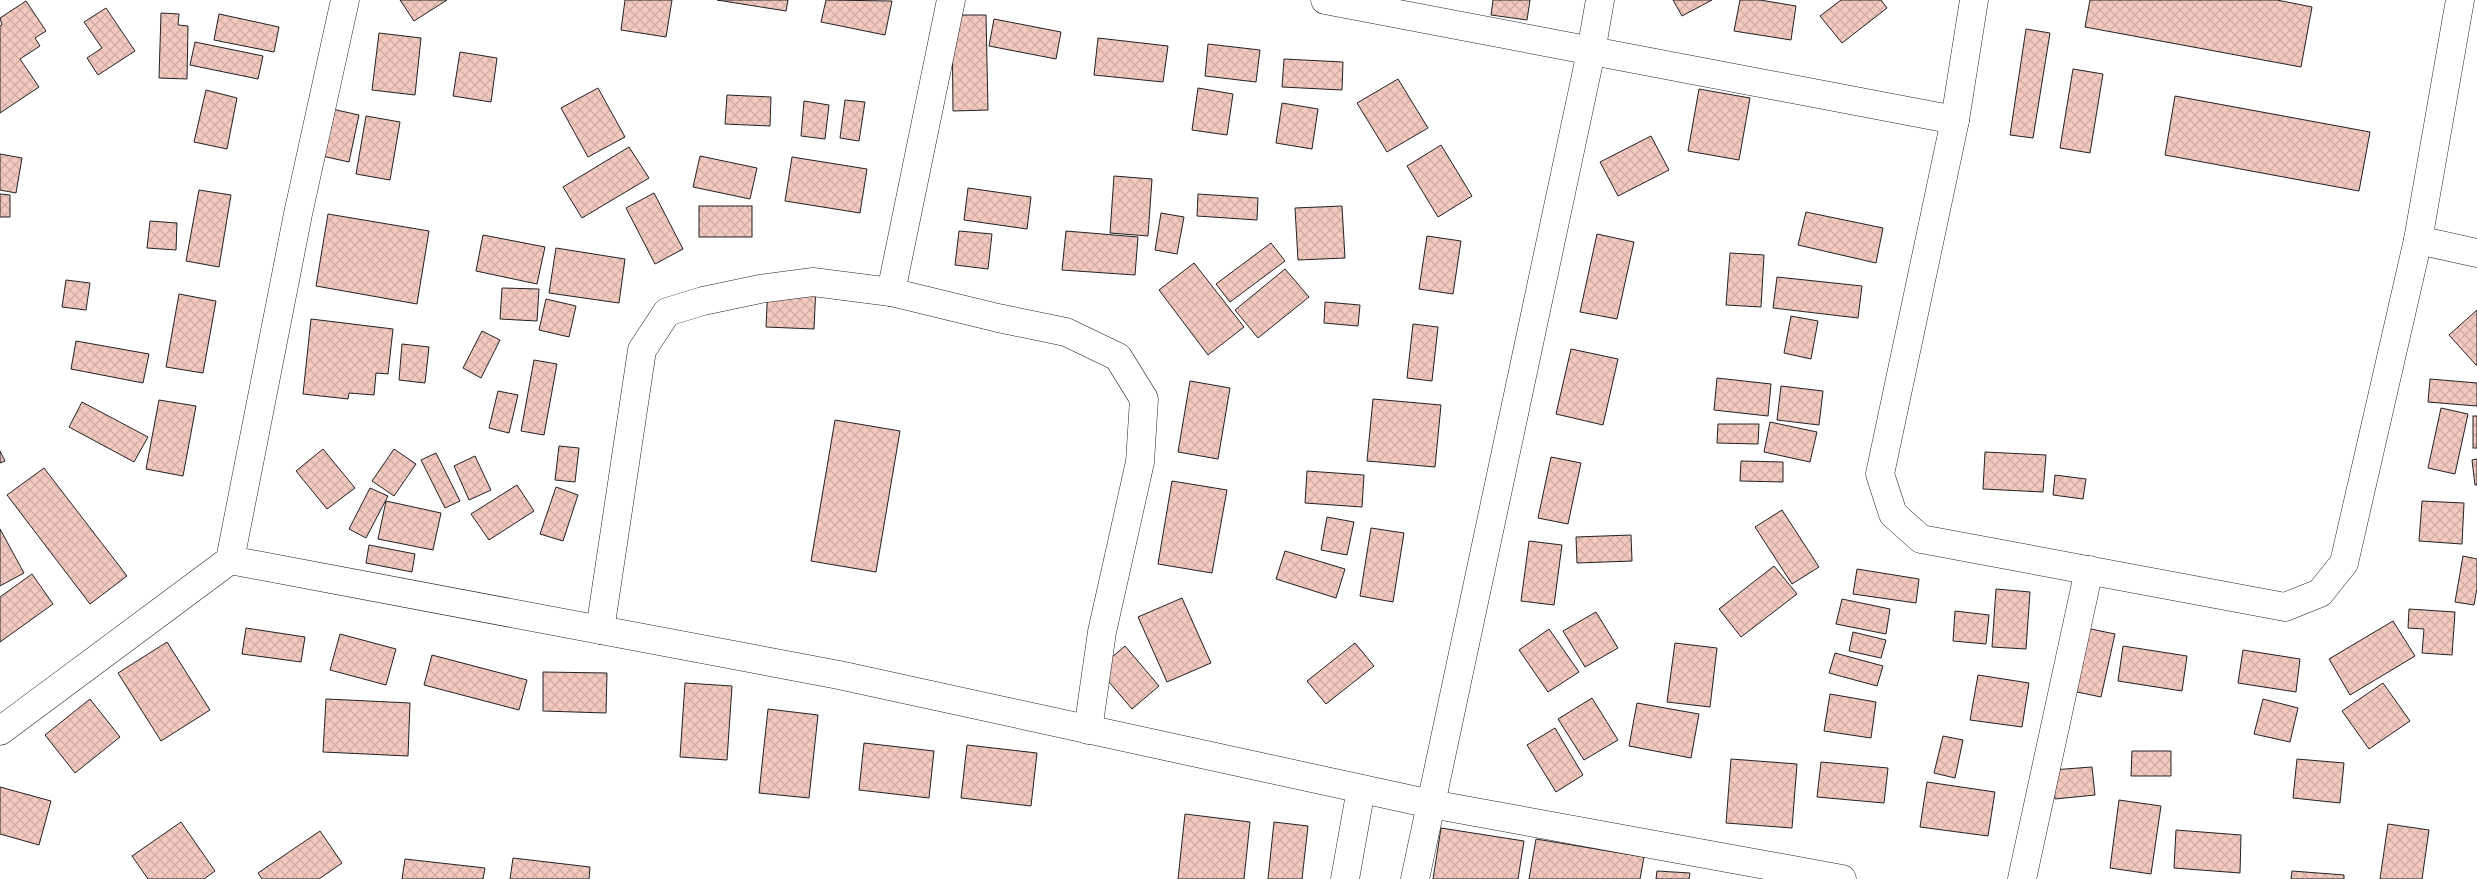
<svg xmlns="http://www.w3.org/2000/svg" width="2477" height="879" font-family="Quicksand,sans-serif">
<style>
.building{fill:url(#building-cross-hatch);stroke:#222}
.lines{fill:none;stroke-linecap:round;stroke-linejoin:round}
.street-casing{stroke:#222;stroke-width:29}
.street{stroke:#fff;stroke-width:28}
</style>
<defs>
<pattern id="building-cross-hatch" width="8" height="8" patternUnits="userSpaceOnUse" patternTransform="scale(1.25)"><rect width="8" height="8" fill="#f3c9c0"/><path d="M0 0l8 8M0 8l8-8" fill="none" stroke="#d0aca5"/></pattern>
</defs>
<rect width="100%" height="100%" fill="#fff"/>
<g class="building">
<path d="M400,0H447L414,21Z"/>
<path d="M625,0H672L666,37L621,30Z"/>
<path d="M717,0H788L786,11Z"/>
<path d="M826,0L892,1L885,35L821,22Z"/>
<path d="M1493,0H1530L1527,20L1491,15Z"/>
<path d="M1673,0H1712L1682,16Z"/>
<path d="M1740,0H1760L1796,6L1791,40L1734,31Z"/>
<path d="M1841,0H1881L1887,8L1842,43L1820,16Z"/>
<path d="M2090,0H2277L2312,7L2301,67L2085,27Z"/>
<path d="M26,1L46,31L35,38L40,46L20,59L39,87L0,113V26L2,25L0,18Z"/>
<path d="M106,8L135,51L98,75L87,58L102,48L84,22Z"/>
<path d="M161,13L179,14L178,25L188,26L187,79L159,78Z"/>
<path d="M219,14L279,27L274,52L214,40Z"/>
<path d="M952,15H986L988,110L953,111Z"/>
<path d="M994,19L1061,32L1056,59L989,46Z"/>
<path d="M2026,29L2050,33L2033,138L2010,135Z"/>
<path d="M379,33L421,38L415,95L372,90Z"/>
<path d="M1098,38L1168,46L1163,82L1094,75Z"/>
<path d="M195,42L263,56L258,79L190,65Z"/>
<path d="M1208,44L1260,50L1256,82L1205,76Z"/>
<path d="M460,52L497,58L491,102L453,96Z"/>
<path d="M1284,59L1343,62L1342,90L1282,87Z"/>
<path d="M2073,69L2103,74L2090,153L2060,148Z"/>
<path d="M1398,79L1428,128L1387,152L1357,103Z"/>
<path d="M598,88L625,137L588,157L561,108Z"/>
<path d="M1198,88L1233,94L1227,135L1192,130Z"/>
<path d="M1699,89L1750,98L1739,160L1688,151Z"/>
<path d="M206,90L237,98L227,149L194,142Z"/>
<path d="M727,95L771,97L770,126L725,124Z"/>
<path d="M2175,96L2370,132L2359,191L2165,155Z"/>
<path d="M845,100L865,102L859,141L840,138Z"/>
<path d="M804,101L829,105L825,139L801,136Z"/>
<path d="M1282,103L1318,109L1312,149L1276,143Z"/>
<path d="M332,109L359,115L349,162L322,156Z"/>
<path d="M366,116L400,122L390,180L356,174Z"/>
<path d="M1651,136L1669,170L1618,196L1600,162Z"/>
<path d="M1441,145L1472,196L1438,217L1407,166Z"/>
<path d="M629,147L649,178L582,218L563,187Z"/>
<path d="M0,154L22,158L16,193L0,190Z"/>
<path d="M700,156L757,168L750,199L693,187Z"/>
<path d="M792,157L867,169L860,213L785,201Z"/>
<path d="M1114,176L1152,179L1148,236L1110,233Z"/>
<path d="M968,188L1031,197L1027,229L964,220Z"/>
<path d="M199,190L231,195L219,267L186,261Z"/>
<path d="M654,193L683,249L655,264L626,208Z"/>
<path d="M0,194L10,195V217H0Z"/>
<path d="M1198,194L1258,198L1257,220L1197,216Z"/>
<rect x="699" y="206" width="53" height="31"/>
<path d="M1342,206L1345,258L1298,260L1295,208Z"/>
<path d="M1806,212L1883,228L1876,263L1798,245Z"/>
<path d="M1161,213L1184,217L1177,254L1155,250Z"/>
<path d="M328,214L429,231L417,304L316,286Z"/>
<path d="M150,221L177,223L176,250L147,248Z"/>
<path d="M959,231L992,234L988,269L955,265Z"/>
<path d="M1066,231L1138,237L1135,275L1062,270Z"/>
<path d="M1597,234L1634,242L1617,319L1580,312Z"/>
<path d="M483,235L545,247L537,284L476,271Z"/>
<path d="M1427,236L1461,241L1453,294L1419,289Z"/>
<path d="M1271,243L1285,261L1230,302L1216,284Z"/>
<path d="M556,248L625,259L619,303L549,293Z"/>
<path d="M1730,253L1764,255L1761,307L1726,305Z"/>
<path d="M1194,263L1244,327L1208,355L1159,290Z"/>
<path d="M1285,269L1309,297L1258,338L1235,310Z"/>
<path d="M1777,277L1862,286L1858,318L1773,308Z"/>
<path d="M66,280L90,283L86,310L62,307Z"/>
<path d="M768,283L816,285L814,329L766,327Z"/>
<path d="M502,288L539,289L537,321L500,319Z"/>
<path d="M179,294L216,301L203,373L166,367Z"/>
<path d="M546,299L576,306L569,337L539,330Z"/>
<path d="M1325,302L1360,305L1358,326L1324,323Z"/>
<path d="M2477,310V365H2476L2449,335Z"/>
<path d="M1791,316L1818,321L1811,359L1784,353Z"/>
<path d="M311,319L393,329L388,374L376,373L374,395L349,393L348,399L303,394Z"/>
<path d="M1413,324L1438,327L1432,381L1407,378Z"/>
<path d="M482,331L500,340L481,378L463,368Z"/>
<path d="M76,341L149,354L143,383L71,369Z"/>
<path d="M402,344L429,347L425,383L399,380Z"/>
<path d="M1571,349L1618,359L1603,425L1556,414Z"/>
<path d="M534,360L557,364L544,435L521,431Z"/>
<path d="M1717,378L1771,384L1768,416L1714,410Z"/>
<path d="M2430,379L2477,383V406L2428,402Z"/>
<path d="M1190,381L1230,388L1218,459L1178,452Z"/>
<path d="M1781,386L1823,391L1819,425L1777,420Z"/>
<path d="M498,391L518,395L509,433L489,428Z"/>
<path d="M1373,399L1441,405L1435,467L1367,461Z"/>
<path d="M159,400L196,406L183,476L146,469Z"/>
<path d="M82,402L148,437L134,462L69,427Z"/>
<path d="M2441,408L2468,414L2455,474L2428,468Z"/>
<rect x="2473" y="416" width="4" height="32"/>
<path d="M835,420L900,431L876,572L811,561Z"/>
<path d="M1770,422L1817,432L1810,462L1764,452Z"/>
<path d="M1718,424H1759L1758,444L1717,443Z"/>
<path d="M559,446L579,448L575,482L555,480Z"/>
<path d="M323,449L355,488L327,509L296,471Z"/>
<path d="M394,449L416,464L394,496L372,481Z"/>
<path d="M0,451L5,461L0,463Z"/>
<path d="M1985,452L2046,455L2043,492L1983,489Z"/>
<path d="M436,453L460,501L445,508L421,460Z"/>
<path d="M475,456L491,490L469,500L454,466Z"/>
<path d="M1551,457L1581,463L1568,524L1538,518Z"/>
<path d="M2477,459V485H2475L2472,460Z"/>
<path d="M1741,461L1783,462V482L1740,481Z"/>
<path d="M44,468L127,576L90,604L7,495Z"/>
<path d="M1307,471L1364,475L1362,507L1305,503Z"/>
<path d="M2055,475L2086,479L2083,499L2053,495Z"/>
<path d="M1172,481L1227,490L1212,573L1158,564Z"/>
<path d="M517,485L534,511L489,540L471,514Z"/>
<path d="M556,487L578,495L563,541L540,534Z"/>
<path d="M370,488L388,496L366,538L349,529Z"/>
<path d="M386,501L441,513L433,550L378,539Z"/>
<path d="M2422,501L2464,503L2462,544L2419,541Z"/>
<path d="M1782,510L1819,567L1792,584L1755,527Z"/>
<path d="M1327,517L1354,522L1347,555L1321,550Z"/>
<path d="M1371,528L1404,533L1393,602L1360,596Z"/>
<path d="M0,529L24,573L0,586Z"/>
<path d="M1631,535L1632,561L1577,563L1576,537Z"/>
<path d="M1529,541L1562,545L1554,605L1521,601Z"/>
<path d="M369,545L415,554L412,572L366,563Z"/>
<path d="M1285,551L1345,569L1336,598L1276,579Z"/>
<path d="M2463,556L2477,559V588L2474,605L2455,602Z"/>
<path d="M1774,566L1797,594L1741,637L1719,609Z"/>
<path d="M1857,569L1919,579L1916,603L1853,594Z"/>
<path d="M32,574L53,604L0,642V597Z"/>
<path d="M1996,589L2030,592L2026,649L1992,647Z"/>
<path d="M1182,598L1211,663L1167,682L1138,617Z"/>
<path d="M1842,599L1890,609L1886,634L1836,624Z"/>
<path d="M2409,609L2455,612L2452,655L2422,653L2424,629L2408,628Z"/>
<path d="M1955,611L1989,615L1986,644L1953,641Z"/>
<path d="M1596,612L1618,648L1585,667L1563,631Z"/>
<path d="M2393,621L2415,656L2350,695L2329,659Z"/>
<path d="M246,628L305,637L301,662L242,654Z"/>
<path d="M2086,628L2115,634L2101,697L2072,691Z"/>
<path d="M1549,629L1579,672L1548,692L1519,650Z"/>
<path d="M1853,632L1886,640L1881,658L1849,651Z"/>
<path d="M340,634L396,649L386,685L330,670Z"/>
<path d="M167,642L210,710L161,741L118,673Z"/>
<path d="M1355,643L1374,666L1326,704L1307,681Z"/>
<path d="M1675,643L1717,648L1710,707L1667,702Z"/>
<path d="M1125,646L1159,686L1132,709L1098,669Z"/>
<path d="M2123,646L2187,656L2182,691L2118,681Z"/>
<path d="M2243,650L2300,659L2296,692L2238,683Z"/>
<path d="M1835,653L1883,666L1877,686L1829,673Z"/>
<path d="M432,655L527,680L519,710L424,685Z"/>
<path d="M543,672L607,673L606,713L543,711Z"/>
<path d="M1978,675L2029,683L2022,727L1970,720Z"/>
<path d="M685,683L732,686L727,760L680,757Z"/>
<path d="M2383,683L2410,721L2369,749L2342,711Z"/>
<path d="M1830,694L1876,702L1871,738L1824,731Z"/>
<path d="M1592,698L1618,740L1584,760L1558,719Z"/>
<path d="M90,699L120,737L75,773L45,735Z"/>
<path d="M326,699L410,703L408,756L323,752Z"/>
<path d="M2263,699L2298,708L2290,742L2254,734Z"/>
<path d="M1637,703L1699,714L1691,758L1629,746Z"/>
<path d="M768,709L818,715L809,798L759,793Z"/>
<path d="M1555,728L1583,775L1556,792L1527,745Z"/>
<path d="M1943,736L1963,740L1955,778L1934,773Z"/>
<path d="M864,743L934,751L929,798L859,790Z"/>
<path d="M967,745L1037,753L1031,806L961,798Z"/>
<path d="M2132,751H2171V776H2131Z"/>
<path d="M1731,759L1797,764L1792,828L1726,823Z"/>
<path d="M2297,759L2344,763L2340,803L2293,798Z"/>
<path d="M1821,762L1888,768L1884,803L1817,797Z"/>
<path d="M2092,767L2095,795L2055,799L2052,770Z"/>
<path d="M1927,782L1995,792L1988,836L1920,827Z"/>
<path d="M0,787L51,801L39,845L0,834Z"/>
<path d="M2119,800L2161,806L2151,874L2110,868Z"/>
<path d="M1185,814L1250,822L1244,879H1178Z"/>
<path d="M181,822L215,871L204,879H148L132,856Z"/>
<path d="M1274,822L1308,826L1302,879H1268Z"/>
<path d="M2388,824L2429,830L2422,879H2380Z"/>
<path d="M1441,828L1524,841L1518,879H1433Z"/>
<path d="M2176,830L2241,835L2240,873L2174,868Z"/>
<path d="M320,831L342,863L319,879H262L258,873Z"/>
<path d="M1536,839L1644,857L1640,879H1529Z"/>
<path d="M513,858L590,867L589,879H510Z"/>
<path d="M405,859L485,868L483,879H402Z"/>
<path d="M1657,871L1690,873L1689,879H1656Z"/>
<path d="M2292,871L2344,875V879H2291Z"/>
</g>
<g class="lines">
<g class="street-casing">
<g id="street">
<path d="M1325,0L1955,120"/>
<path d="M1974,0L1955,120L1880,474L1893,514L1921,539L2285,607L2320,593L2344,563L2418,240L2460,0"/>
<path d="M2418,240L2477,253"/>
<path d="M891,292L951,0"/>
<path d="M230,560L839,675L1431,804L1842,879"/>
<path d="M600,630L642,350L667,312L703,301L760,289L813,282L891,292L998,318L1066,332L1118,357L1144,399L1140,462L1102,632L1088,730"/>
<path d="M0,731L230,560L298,214L345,0"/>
<path d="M1345,879L1361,789"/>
<path d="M1415,879L1591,52L1600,0"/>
<path d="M2022,879L2089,570"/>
</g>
</g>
<use href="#street" class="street"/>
</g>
</svg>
